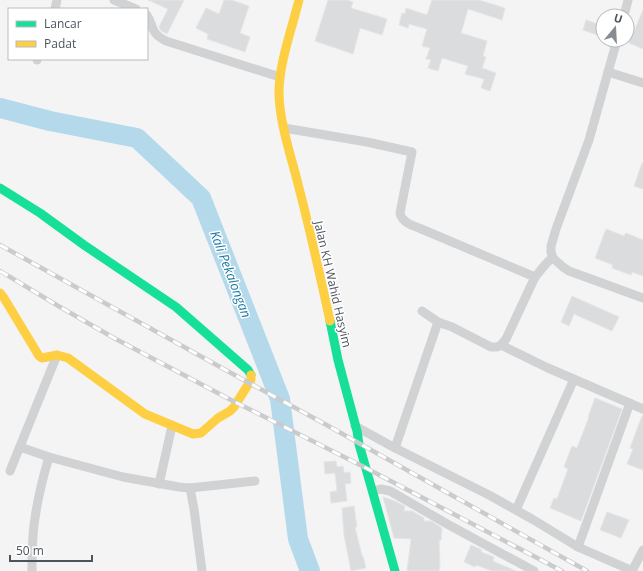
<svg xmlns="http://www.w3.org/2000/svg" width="643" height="571" font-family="'Open Sans',sans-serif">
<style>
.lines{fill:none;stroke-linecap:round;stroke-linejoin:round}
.river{stroke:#b3d9eb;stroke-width:20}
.building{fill:#dbdcdd;stroke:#e5e5e6}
.street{stroke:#d0d2d4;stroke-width:9}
.fast{stroke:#16e098;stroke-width:9}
.slow{stroke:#ffcf43;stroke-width:9}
.rail-casing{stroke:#cacbcd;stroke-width:4.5}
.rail{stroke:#fff;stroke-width:3;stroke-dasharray:9;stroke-linecap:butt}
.labels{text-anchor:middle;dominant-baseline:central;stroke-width:3;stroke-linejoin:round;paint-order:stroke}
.street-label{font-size:12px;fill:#4c545f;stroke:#fff}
.water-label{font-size:13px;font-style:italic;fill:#1878a5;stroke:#fff}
</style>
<rect width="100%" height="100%" fill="#f4f4f4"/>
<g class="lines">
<path class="river" d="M0,108L50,121L137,138L201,198L280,399L298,539L310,571"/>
</g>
<g class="building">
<path d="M148,0H184L167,34L161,31L159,27L168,9Z"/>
<path d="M224,0H231L249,6L240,33L250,37L245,52L207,39L208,34L196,28L206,8L219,14Z"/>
<path d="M328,0H347L353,2L351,8L387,19L382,35L360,28L353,54L315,41Z"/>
<path d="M432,0H479L505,8L502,20L468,9L461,33L487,41L483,56L486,57L482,68L496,73L490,91L481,88L484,79L465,74L468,66L442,58L438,71L428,68L431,60L426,59L430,48L422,46L427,29L409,24L408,28L399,25L402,13L405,14L406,8L427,15Z"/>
<path d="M643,10V49L629,43Z"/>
<path d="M586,20L603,26V37L583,30Z"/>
<path d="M642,163H643V189L634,186Z"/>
<path d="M606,229L624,236L626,233L643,240V276L632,272L631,275L612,268L613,265L595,258Z"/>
<path d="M572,296L619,317L612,331L574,314L569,326L561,322Z"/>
<path d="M595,398L622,409L581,521L550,508L554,498L557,499L568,469L564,467L572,446L577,448L589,417H588Z"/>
<path d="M642,416H643V470L627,464L633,449L630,448Z"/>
<path d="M336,461L337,467L343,466L344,473L350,472L351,483L345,484L347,501L331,503L330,492L337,491L335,473L325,474L324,462Z"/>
<path d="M383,497L395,501L405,506L404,511H412L424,518V521H431L442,528L441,540H439L440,565L439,571H407L411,539L394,538Z"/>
<path d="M354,506L357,527H355L362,556H363L366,568L351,571L344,535L342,508Z"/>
<path d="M607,512L629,520L621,538L600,530Z"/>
<path d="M471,545L482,550L481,552L494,557L493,561L516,571H492L476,565L475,567L464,562Z"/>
</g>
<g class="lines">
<g class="street">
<path d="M114,0L136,9"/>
<path d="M55,9L57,0"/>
<path d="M147,15C155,28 149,32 166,41L280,77"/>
<path d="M624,16L628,0"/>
<path d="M617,40L589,140L556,229L551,246V252L553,258L563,267L569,271L643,298"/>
<path d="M37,60V59"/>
<path d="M608,72L643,83"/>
<path d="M284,128L367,142L412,152L400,213C402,222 411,225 419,228L535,277L506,339L501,345L497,347H491L452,327L438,322L395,448"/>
<path d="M535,277C541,271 546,261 553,258"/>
<path d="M422,311L438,322"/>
<path d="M501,345L548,368L643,409"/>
<path d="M355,426L395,448L489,495L532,519L578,547L633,571"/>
<path d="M20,447L49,457L123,477L179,487L190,488L194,509L202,571"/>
<path d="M10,471L57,355"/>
<path d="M159,484L172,426"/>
<path d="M190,488L255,481"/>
<path d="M373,491L381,489L390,491L449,525L534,571"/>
<path d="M516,510L574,379"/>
<path d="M578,547L630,403"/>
<path d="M32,571C32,553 32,535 35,518C38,497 43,477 49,457"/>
<path d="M632,571L643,550"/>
</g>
<g class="fast">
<path d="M0,188L40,213L84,245L176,307L248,370L251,375"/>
<path d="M330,321L338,360L357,431L359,444L395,571"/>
</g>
<g class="slow">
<path d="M299,0C292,28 279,64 279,92C279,121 291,156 298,184C310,230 320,275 330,321"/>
<path d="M0,293L4,298L39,356L42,358L57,355L68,358L145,414L193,434L201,433L218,418L230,411L234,407L251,380V375"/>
</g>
<g class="rail-casing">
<g id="rail">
<path d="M0,245L231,373L323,423L587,571"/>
<path d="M0,271L60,307L114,338L231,400L366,468L562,571"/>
</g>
</g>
<use href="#rail" class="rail"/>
</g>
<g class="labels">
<g class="street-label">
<text transform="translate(333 284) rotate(77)">Jalan KH Wahid Hasyim</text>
</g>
<g class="water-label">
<text transform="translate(231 274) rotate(69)">Kali Pekalongan</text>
</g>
</g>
<rect x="8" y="8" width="140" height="52" fill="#ffffff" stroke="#b7bbbf"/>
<rect x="16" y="21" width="20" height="6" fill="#16e098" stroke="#b7bbbf"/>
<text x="44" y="28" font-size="12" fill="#4c545f">Lancar</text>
<rect x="16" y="41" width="20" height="6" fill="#ffcf43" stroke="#b7bbbf"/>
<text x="44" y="48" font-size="12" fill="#4c545f">Padat</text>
<g transform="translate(615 28) rotate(18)"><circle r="19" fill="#ffffff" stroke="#b7bbbf"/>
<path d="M0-3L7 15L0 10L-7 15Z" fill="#878c93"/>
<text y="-6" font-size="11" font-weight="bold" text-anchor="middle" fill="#4c545f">U</text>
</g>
<path d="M10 555v6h82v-6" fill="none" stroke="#4c545f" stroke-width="2"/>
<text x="16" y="555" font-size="12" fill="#4c545f" stroke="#ffffff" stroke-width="3" paint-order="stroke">50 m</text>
</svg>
